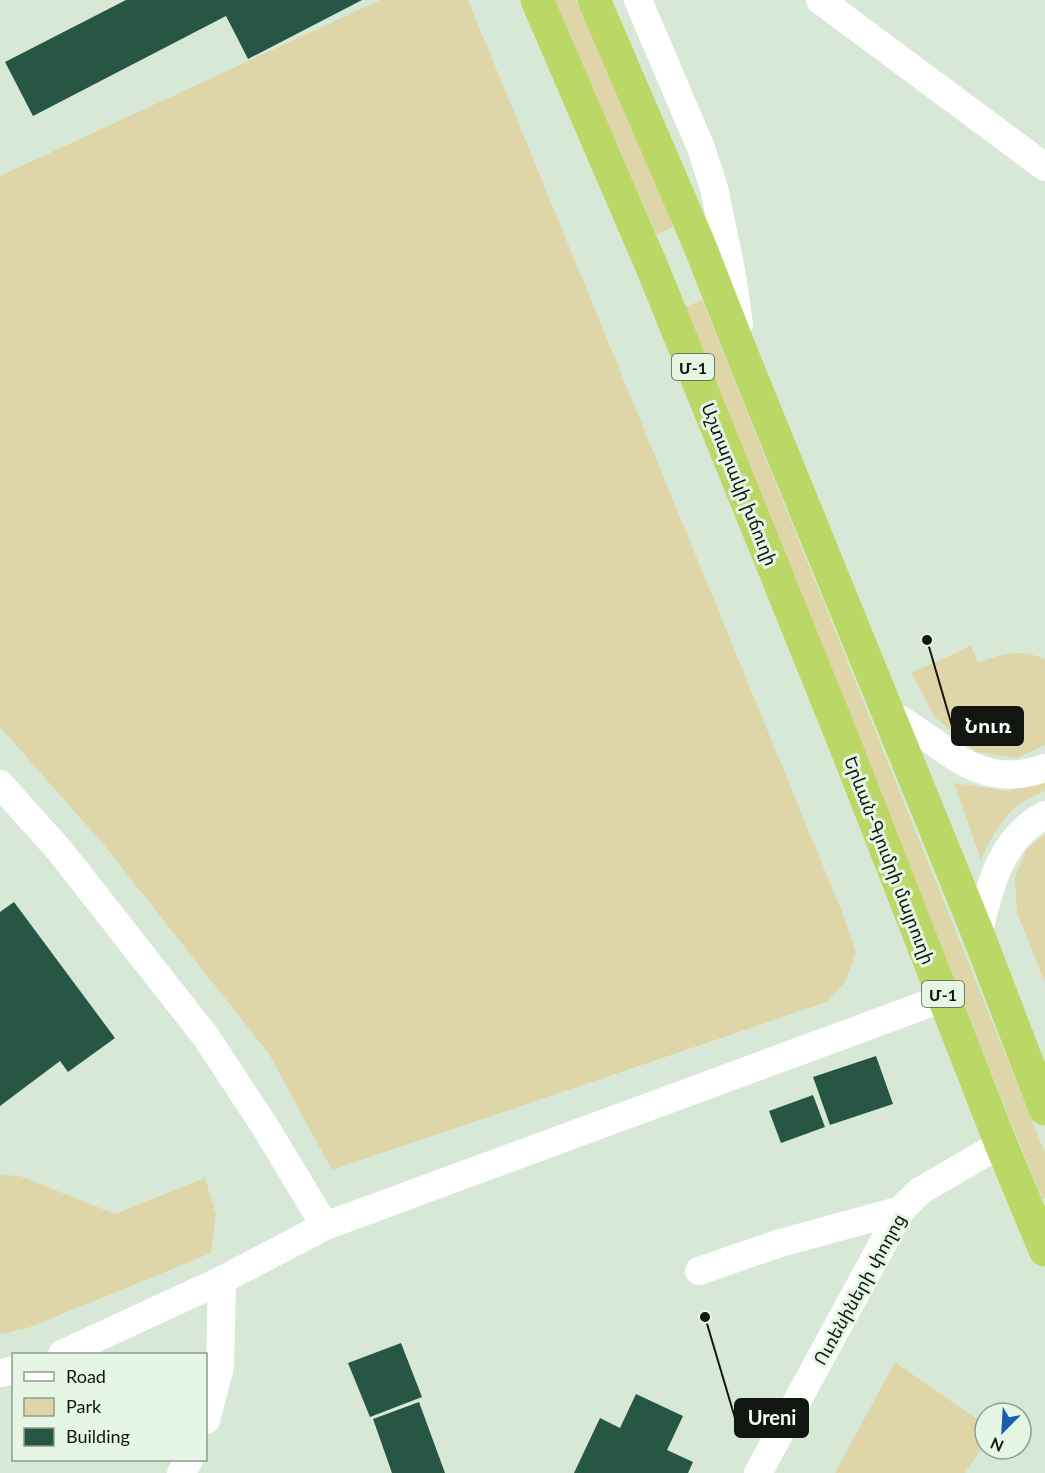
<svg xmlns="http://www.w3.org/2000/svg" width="1045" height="1473" font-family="Lato,'Noto Sans Armenian',sans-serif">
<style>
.green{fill:#ded6a9}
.building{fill:#285644}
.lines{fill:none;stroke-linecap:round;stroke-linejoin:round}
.minor{stroke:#fff;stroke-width:28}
.highway{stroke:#bbd766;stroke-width:33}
.labels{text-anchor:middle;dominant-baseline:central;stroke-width:6;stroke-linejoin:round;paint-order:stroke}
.shield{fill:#e5f6e4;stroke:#515950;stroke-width:1.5}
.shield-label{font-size:16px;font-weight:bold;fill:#111610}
.street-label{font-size:18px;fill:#111610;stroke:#e5f6e4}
.leader{fill:none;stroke:#111610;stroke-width:2}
.callout-dot{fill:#111610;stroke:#e5f6e4;stroke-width:2}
.callout{fill:#111610;stroke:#111610;stroke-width:2}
.callout-label{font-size:20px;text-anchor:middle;font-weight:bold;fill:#fff}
</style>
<rect width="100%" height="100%" fill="#d8e8d7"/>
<g class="green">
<path d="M380,0H468L844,917L856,953L845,982L827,1002L332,1170L269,1054L104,845L0,727V176Z"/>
<path d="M554,0H576L674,226L657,235Z"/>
<path d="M702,300L1045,1153V1198L1042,1199L685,307Z"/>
<path d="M971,646L978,663C1005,653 1017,648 1045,659V745L1017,758L976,752L934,716L911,673Z"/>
<path d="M1045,779V791C1037,795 1026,799 1019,804C1002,818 990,840 981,860L954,783L1008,791Z"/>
<path d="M1045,834V982L1017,913L1015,877L1027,849Z"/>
<path d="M0,1175L20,1176L115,1214L205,1178L216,1214L211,1253L28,1328L0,1334Z"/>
<path d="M895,1362L985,1425V1444L965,1473H835Z"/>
</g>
<g class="building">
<path d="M126,0H362L248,59L226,16L33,116L5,62Z"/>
<path d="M14,902L115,1038L68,1072L60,1061L0,1106V912Z"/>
<path d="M876,1056L893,1104L830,1125L813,1077Z"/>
<path d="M813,1095L825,1127L781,1143L769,1111Z"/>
<path d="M401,1343L422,1397L370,1417L348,1363Z"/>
<path d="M636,1394L683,1416L667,1450L693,1462L688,1473H574L600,1418L620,1428Z"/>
<path d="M419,1402L445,1473H392L373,1419Z"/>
</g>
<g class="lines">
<g class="minor">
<path d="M638,0L701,148L714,188L732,275L739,324"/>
<path d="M820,0L1045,167"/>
<path d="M888,713C945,741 973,793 1045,768"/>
<path d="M0,784L60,851L206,1037L264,1125L325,1226"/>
<path d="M978,934C990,888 999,839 1045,815"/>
<path d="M699,1271L777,1244L901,1210"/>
<path d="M62,1354L222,1280"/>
<path d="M0,1373L14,1370"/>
<path d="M206,1420L220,1367L222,1280L325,1226L944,998"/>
<path d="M181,1473L189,1460"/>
<path d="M758,1473L901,1210L920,1191L1001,1144"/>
</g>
<g class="highway">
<path d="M537,0L652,267L842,737L1001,1144L1045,1250"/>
<path d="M594,0L699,244L744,359L978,934L1045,1109"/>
</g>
</g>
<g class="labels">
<g class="shield">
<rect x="672" y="354" width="42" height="26" rx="4.5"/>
<rect x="922" y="981" width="42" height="26" rx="4.5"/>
</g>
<g class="shield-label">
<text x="693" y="367">Մ-1</text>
<text x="943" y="994">Մ-1</text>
</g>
<g class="street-label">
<text transform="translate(740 484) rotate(68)">Աշտարակի խճուղի</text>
<text transform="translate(890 860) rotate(69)">Երևան-Գյումրի մայրուղի</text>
<text transform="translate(859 1289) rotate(-61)">Ուռենիների փողոց</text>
</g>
</g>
<path class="leader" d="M927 640L952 726M705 1317L735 1418"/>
<g class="callout-dot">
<circle cx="927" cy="640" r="6"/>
<circle cx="705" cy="1317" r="6"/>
</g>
<g class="callout">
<rect x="952" y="707" width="71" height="38" rx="6"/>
<rect x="735" y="1399" width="73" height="38" rx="6"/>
</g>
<g class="callout-label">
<text x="988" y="733">Նուռ</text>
<text x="772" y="1425">Ureni</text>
</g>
<rect x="12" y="1353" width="195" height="108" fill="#e5f6e4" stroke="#909c8f" stroke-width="1.5"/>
<rect x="24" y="1372" width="30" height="9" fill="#ffffff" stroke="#909c8f" stroke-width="1.5"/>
<text x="66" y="1383" font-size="18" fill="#111610">Road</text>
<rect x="24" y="1398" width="30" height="18" fill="#ded6a9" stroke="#909c8f" stroke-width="1.5"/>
<text x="66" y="1413" font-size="18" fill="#111610">Park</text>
<rect x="24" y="1428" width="30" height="18" fill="#285644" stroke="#909c8f" stroke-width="1.5"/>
<text x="66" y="1443" font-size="18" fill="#111610">Building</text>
<g transform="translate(1003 1431) rotate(204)"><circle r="28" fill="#e5f6e4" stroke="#909c8f" stroke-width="1.5"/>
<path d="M0-4.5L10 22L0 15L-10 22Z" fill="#1a5cad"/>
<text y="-9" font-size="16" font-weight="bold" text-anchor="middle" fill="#111610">N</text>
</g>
</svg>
